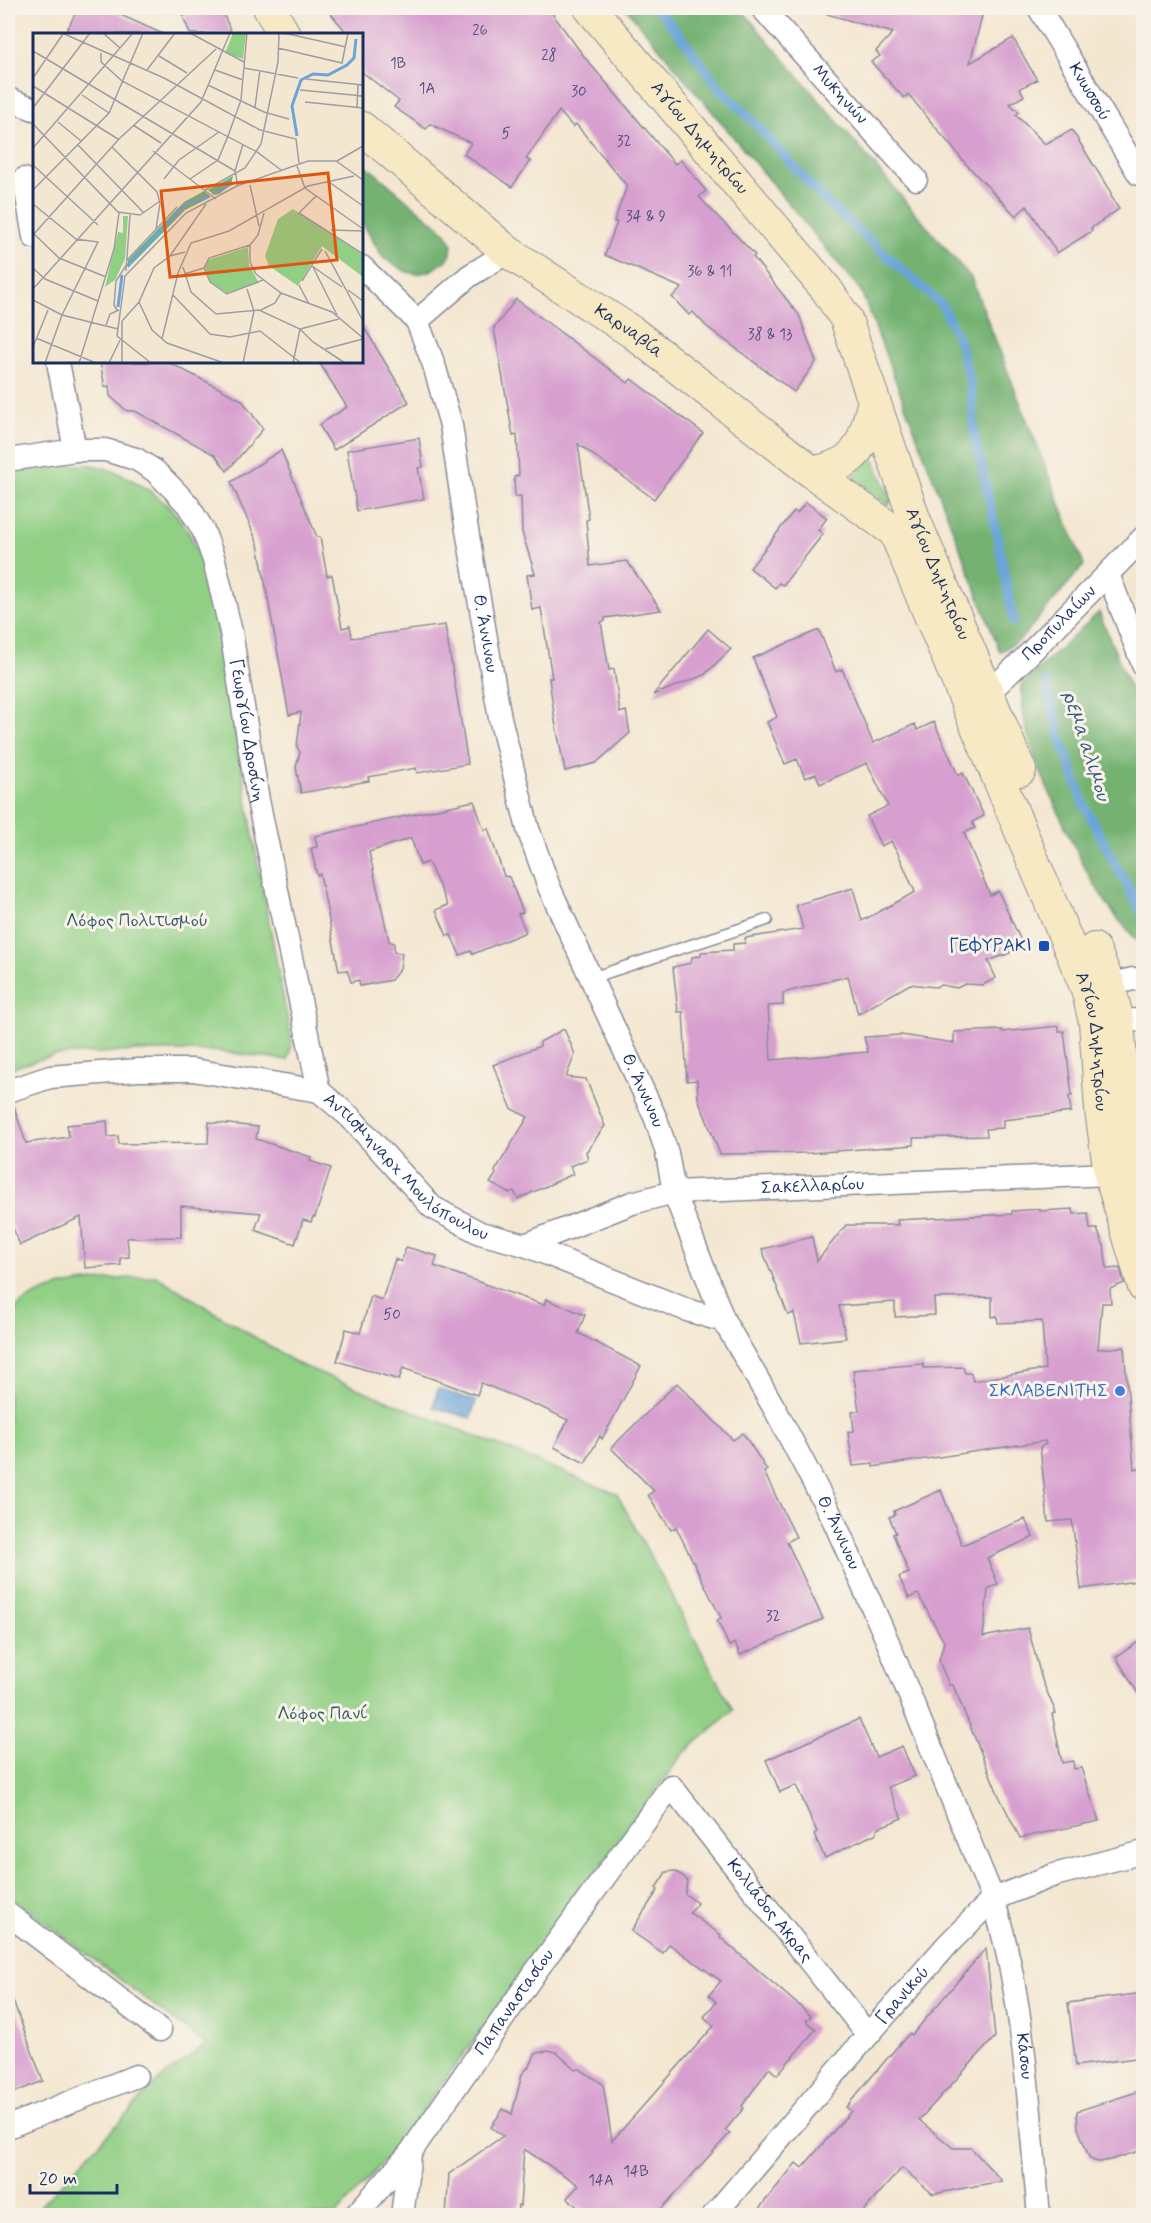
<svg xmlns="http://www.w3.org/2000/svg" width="1151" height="2223" font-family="Mynerve,sans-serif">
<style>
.green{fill:#91cf85;stroke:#567f72;stroke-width:1.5}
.forest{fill:#74b272;stroke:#487068;stroke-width:1.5}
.water{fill:#6ba4da;stroke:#436a9c;stroke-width:1.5}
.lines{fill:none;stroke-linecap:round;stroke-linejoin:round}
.stream{stroke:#6ba4da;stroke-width:9}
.building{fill:#d79fcf}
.lane-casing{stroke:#888b98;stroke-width:13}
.street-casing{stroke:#888b98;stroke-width:25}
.secondary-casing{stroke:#888b98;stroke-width:34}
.lane{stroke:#fff;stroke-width:10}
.street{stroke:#fff;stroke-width:22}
.secondary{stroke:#f7e9c3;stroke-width:32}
.transit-dot{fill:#1a4fb4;stroke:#f7f3e8;stroke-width:2}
.shop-dot{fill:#3f7fe0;stroke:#f7f3e8;stroke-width:2}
.labels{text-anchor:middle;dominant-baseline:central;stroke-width:6;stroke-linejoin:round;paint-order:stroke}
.number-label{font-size:15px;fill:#4a4b7a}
.street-label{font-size:18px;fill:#1b2f5e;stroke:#f7f3e8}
.park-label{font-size:18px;fill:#385768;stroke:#f7f3e8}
.transit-label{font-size:18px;fill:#164399;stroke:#f7f3e8;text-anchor:end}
.shop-label{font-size:18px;fill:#366cbe;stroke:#f7f3e8;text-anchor:end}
.water-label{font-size:20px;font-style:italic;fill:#335283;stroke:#f7f3e8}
.inset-river{fill:none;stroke:#6ba4da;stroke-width:3}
.inset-road{fill:none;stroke:#9d9da3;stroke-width:1.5}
.view{fill:#de5710;fill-opacity:0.15;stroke:#de5710;stroke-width:3}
.inset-edge{fill:none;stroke:#1b2f5e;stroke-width:3}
</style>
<rect width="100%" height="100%" fill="#f7f3e8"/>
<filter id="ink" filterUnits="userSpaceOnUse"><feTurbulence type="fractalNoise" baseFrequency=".0167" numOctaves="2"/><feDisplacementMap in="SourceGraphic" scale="12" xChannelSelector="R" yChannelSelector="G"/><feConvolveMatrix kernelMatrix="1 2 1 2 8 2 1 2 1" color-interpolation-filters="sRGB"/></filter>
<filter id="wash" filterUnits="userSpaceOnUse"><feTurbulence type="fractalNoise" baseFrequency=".008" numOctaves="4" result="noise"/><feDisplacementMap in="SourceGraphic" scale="24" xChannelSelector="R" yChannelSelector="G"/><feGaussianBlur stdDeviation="1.35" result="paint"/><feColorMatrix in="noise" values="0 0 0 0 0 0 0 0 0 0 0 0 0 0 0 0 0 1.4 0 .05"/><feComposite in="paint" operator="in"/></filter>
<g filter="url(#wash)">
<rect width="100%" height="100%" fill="#f4e7d1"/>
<g class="green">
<path d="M872,456L892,501L888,505L853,478Z"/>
<path d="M51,466C66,466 83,463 97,466C125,472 160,495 178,517C194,536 202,564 211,587L257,859L292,1043L288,1060L216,1051H138L55,1055L8,1069V472Z"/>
<path d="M156,1276L298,1364L617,1494L733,1710L681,1756L389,2156L336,2215H32L157,2082L206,2045L8,1894V1316C41,1277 109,1281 156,1276Z"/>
</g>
<g class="forest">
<path d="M626,8H740L971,278L1084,565L1019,641L1000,652L861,291Z"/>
<path d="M362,162L445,232L452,243L451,254L446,261L430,271L417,274L407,272L383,258L362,222Z"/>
<path d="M1099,612L1143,720V946C1103,909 1080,861 1058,811C1039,770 1020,730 1022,684Z"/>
</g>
<path class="water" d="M438,1389L476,1401L471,1418L433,1407Z"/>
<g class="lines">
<g class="stream">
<path d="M657,8L684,40L718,86L753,121L824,200L942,305L959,341L971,387L974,434L996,530L1014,622"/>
<path d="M1046,682L1060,736L1084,805L1144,917"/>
</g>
</g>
<g id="blocks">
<g class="building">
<path d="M78,8H105L163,34H65Z"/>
<path d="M208,8H221L232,34H190L183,16Z"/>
<path d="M326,8H548L586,59L675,164L681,160L706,191L699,197L755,255L753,257L799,315L816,362L794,392L706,326L693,312L689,315L672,297L682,288L605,255L617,222H614L627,186L576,124L573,127L559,111L526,159L530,161L512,187L464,154L471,143L430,124L426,129L394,107L399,101L362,72V34H348Z"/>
<path d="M828,8H984L970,63L1013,38L1037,80L1020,88L1024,96L1010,104L1019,112L1016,115L1045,144L1072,130L1111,193V196L1119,209L1091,228L1092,231L1057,253L1027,206L1016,216L966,164L908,94L904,98L871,62L880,56L876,51L893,33L827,14Z"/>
<path d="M516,299L628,383L631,379L703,433L654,499L578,444L589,519L586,520L590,566L627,561L661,610L605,618V621L601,622L609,670L614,669L620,713L626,711L630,733L596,763L565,771L555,721L549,678H552L541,608L532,610L527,575L535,574L522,532L521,496L515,497L514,477L519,475L517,435L513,436L494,328Z"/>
<path d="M362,324L409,402L334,450L319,425L347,407L319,362H362Z"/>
<path d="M100,362H168L242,400L263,429L227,471L215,455L135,411H127L110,396L109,386L105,387Z"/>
<path d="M419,438L423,467L418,468L424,499L357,511L347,450Z"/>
<path d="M281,450L317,537H320L327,576L332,575L342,628L350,626L352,638L445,625L468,764L417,773L416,768L368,777L369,781L301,793L296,767L300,752L297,747L301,712L289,715L258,544L231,482Z"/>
<path d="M806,502L827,518L818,530L823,534L783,585L779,583L775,588L750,568L794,511L797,513Z"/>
<path d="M708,629L731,649L704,675L653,695Z"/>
<path d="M819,630L836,672L842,669L873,743L915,724L917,730L934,722L958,775L963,773L984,816L972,822L975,828L964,833L990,895L998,891L1022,943L1008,948L1010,953L988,961L996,978L983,985L965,984L957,988L941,985L935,987L910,984L858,1014L848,976L783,993V1005L768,1006L771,1060L868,1052L864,1037L901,1035L954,1043V1032L1002,1030V1032L1059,1026V1031H1064L1072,1096H1069L1071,1112L1003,1120V1128L986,1129L987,1136L913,1138L914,1145L810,1153L720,1154L698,1098L697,1080L687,1081L683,1012H678L673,967L691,963L692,957L701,956V952L733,950V944L745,943V938L803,929L796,905L853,888L862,921L915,892L896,849H895L891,841L881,846L867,816L888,806L867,763L820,784L816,774L805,778L797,759L785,764L767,722L777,717L753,658Z"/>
<path d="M474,801L484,830L488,828L504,876L509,877L523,912L518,914L526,932L473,954L471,951L460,955L451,935L447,936L436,910L448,905L428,862L420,865L411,838L369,852L389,941L394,943V952L402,953L400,969L391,980L360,986L359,980L351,982L347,970L339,971L320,874L317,875L311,848L317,847L315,836Z"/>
<path d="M564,1029L575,1054L566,1077L586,1079L605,1126L586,1152L588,1159L570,1166L573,1174L518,1199L514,1191L509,1193L490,1183L496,1174L495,1171L528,1117L512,1109L493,1065L540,1046V1042Z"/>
<path d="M8,1104H13L26,1143L69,1137L67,1125L107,1121L108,1137L118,1136L119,1144L208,1143L209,1122L258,1127L256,1139L311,1157L310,1161L331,1168L315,1217H313L311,1222L303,1220L295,1244L255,1230L261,1213L181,1206V1237L127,1238L129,1257L120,1258L121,1265L85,1268L81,1217L20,1245L8,1216Z"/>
<path d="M1040,1209V1211L1073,1209L1074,1214L1088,1213L1090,1229H1097L1104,1246L1107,1269L1120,1268L1124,1283L1110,1289L1111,1303H1102L1098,1349L1124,1347L1134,1469L1141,1468L1143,1480V1580L1081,1589L1072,1520L1048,1522L1040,1447L1046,1444L1045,1441L873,1467V1464L853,1466L848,1432L854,1431L852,1412L859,1411L853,1370L923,1364L924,1368L963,1367L965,1373H971L973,1381L1045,1369L1042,1321L998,1323L997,1316L992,1317V1297L934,1298L935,1315L895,1317V1302L839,1306L846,1338L801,1343L794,1313L788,1315L762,1249L812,1237L817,1261L846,1225H898L897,1220L1012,1214V1211Z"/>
<path d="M406,1247L437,1256L434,1266L544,1305L546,1299L585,1315L578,1333L641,1366L602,1439L600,1436L585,1463L554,1447L568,1420L543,1408L481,1383L477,1395L403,1368L399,1380L337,1361L346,1329L360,1333L371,1296L382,1300L395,1259L401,1262Z"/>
<path d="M677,1383L733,1440L743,1433L767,1470L764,1472L796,1537L787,1542L823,1619L740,1655L735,1643L729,1646L717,1620L721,1618L676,1527L671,1530L648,1495L654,1491L611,1448Z"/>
<path d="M941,1490L962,1545L1025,1519L1033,1537L987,1558L998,1584L988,1589L983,1637L1028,1628L1042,1680L1056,1713L1052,1714L1062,1763L1073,1761L1074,1769L1081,1768L1099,1821L1020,1838L999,1796L953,1685H949L939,1661L944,1642L918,1594L909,1598L899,1577L909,1573L893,1534L896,1533L889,1517L895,1515L894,1511Z"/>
<path d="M1143,1639V1702L1116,1657Z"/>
<path d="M859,1719L876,1757L902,1746L915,1776L888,1787L902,1818L878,1828L877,1833L825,1858L814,1834L817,1832L796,1785L780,1792L766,1760Z"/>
<path d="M674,1871L683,1876L687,1881L685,1894L697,1903L690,1913L721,1935L720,1937L811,2016L806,2021L816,2029L777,2075L769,2068L742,2106L744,2108L725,2130L730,2133L655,2216H588L567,2198L579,2185L524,2149L520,2206L518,2205L517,2216H446L449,2174L503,2136L491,2127L503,2109L512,2114L522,2074L531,2064L535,2054L548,2050L556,2052L576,2070L580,2069L603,2084L612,2141L714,2026L704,2017L716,2002L709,1995L721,1981L669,1944L663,1953L631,1931L658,1890L656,1888L666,1872Z"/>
<path d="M986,1948L995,2037L919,2120L953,2148H971L1002,2181L933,2194L902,2168L859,2216H753L796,2163L802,2168L851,2111L846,2107L897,2047L910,2033L912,2035Z"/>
<path d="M10,1993L43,2081L13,2093L8,2078V1994Z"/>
<path d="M1143,1993V2057L1076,2066L1068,2003Z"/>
<path d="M1143,2090V2150L1110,2160L1100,2162L1094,2161L1089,2157L1078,2128L1077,2111Z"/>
</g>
</g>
</g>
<g filter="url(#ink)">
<use href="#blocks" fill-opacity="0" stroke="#888b98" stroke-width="1.5"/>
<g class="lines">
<g class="lane-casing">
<path id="lane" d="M591,978L767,920"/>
</g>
<g class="street-casing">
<g id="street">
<path id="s1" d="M762,8L916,179"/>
<path id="s2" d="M1039,8L1139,174"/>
<path d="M8,99L34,109"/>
<path d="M24,179L34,237"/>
<path id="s3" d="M362,267L417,321L434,365L451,425L464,513L500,718L528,829L549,887L656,1119L667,1153L674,1192L724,1321L776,1411L834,1521L887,1640L993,1899C1025,2001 1029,2110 1039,2216"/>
<path d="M417,321L469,276L508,252"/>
<path d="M58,362L75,450"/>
<path id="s4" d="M8,460L75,450H105L136,459L155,471L173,489L188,505L203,530L214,560L231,632L258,800L319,1091"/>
<path d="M1108,574L1144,667"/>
<path id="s5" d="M976,701L988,693L1025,658L1144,537"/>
<path d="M1095,988L1133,979L1144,980"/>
<path d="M1105,1021L1144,1020"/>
<path id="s6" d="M8,1091L50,1077L138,1070H193L319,1091L350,1117L432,1207L480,1233L525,1245L687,1310L724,1321"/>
<path id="s7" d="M525,1245L632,1203L674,1192L1110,1174"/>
<path d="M8,1914L160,2030"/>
<path d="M8,2127L136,2076"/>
<path id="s8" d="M355,2216L410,2153L536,1971L671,1786L868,2035"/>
<path d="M402,2216L410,2153"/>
<path id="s9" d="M713,2216L868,2035L948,1944L993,1899L1054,1875L1144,1852"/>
</g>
</g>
<g class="secondary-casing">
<g id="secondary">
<path d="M269,8L284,34"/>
<path id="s10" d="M590,8L827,290L846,319L915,521L1020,770"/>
<path id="s11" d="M362,128L508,252L632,332L813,473L895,532L1087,989L1095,1022L1101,1111L1110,1174L1144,1287"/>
<path d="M813,473C863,461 861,446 874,401"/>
<path d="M1094,949L1109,985L1118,1021L1125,1112L1131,1168L1144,1209"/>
</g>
</g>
<use href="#lane" class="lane"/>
<use href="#street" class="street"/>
<use href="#secondary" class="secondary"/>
</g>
</g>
<rect class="transit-dot" x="1038" y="940" width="12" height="12" rx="3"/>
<circle class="shop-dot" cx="1120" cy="1391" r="6"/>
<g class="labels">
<g class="number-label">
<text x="480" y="31">26</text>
<text x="549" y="56">28</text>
<text x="398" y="64">1B</text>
<text x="427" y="89">1A</text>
<text x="579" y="92">30</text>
<text x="506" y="134">5</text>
<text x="624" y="142">32</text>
<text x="646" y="217">34 &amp; 9</text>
<text x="710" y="272">36 &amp; 11</text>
<text x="770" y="335">38 &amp; 13</text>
<text x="392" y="1315">50</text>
<text x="773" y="1617">32</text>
<text x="636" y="2172">14B</text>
<text x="601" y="2181">14A</text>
</g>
<g class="street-label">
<text stroke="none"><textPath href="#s2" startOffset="98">Κνωσσού</textPath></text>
<text stroke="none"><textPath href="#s1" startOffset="116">Μυκηνών</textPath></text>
<text stroke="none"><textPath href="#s10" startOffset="170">Αγίου Δημητρίου</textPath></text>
<text stroke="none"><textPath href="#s11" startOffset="336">Καρναβία</textPath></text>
<text stroke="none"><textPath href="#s10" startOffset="674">Αγίου Δημητρίου</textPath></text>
<text stroke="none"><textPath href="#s5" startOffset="114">Προπυλαίων</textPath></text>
<text stroke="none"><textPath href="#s3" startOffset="398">Θ. Άννινου</textPath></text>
<text stroke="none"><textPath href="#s4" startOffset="435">Γεωργίου Δροσίνη</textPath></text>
<text stroke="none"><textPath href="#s11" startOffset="1218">Αγίου Δημητρίου</textPath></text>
<text stroke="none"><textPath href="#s3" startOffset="884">Θ. Άννινου</textPath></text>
<text stroke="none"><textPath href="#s6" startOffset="432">Αντισμηναρχ Μουλόπουλου</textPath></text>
<text stroke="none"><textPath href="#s7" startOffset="297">Σακελλαρίου</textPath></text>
<text stroke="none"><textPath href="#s3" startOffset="1370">Θ. Άννινου</textPath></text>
<text stroke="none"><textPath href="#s8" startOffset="693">Κολιάδος Ακρας</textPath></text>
<text stroke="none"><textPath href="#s9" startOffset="291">Γρανικού</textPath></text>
<text stroke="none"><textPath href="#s8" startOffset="267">Παπαναστασίου</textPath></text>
<text stroke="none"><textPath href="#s3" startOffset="1928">Κάσου</textPath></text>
</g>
<g class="park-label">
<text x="137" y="921">Λόφος Πολιτισμού</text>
<text x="322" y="1714">Λόφος Πανί</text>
</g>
<g class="transit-label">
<text x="1032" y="946">ΓΕΦΥΡΑΚΙ</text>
</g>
<g class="shop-label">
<text x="1108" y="1391">ΣΚΛΑΒΕΝΙΤΗΣ</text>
</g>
<g class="water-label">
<text transform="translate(1086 746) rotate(72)">ρεμα αλιμου</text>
</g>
</g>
<g transform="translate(33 33)">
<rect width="330" height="330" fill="#f4e7d1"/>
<path d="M200,0H213L210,26L192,20ZM260,176L330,222V244L289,213L265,253L236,233L232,223L245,186ZM90,183H95L92,226L82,247L72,254L85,199L90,200ZM215,214L216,232L226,250L194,260L177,249L172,234L175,227Z" fill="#91cf85"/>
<path d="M200,143L198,152L186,161L181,162L175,157ZM171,158L178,164L152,177L95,235V227L151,169Z" fill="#74b272"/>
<path class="inset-river" d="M264,103L259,73L268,47L280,41L295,42L314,32L321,25L323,6M180,160L198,151M94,233L153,171L176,163M85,274L89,242"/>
<path class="inset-road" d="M29,0L131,45L227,97L263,106L266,130M70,0L87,15M157,0L211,29M251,0L313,14M245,15L309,30L315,0M0,18L202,138M68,20V29L89,48L224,119L248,137M126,23L154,40M211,35L265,45M114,37L142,0M182,37L210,47M0,45L30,1M273,46L330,52M175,52L231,79L256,86M0,53L85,106M267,57L330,63M49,62L76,80M272,69L330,75M222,74L227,37M324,74L325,52M0,75L57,0M25,89L48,108M0,91L85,179L107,182L127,168M100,92L128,110M45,112L111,180M79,114L124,159L127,170L123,196M0,115L100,0M120,118L183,166M304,128L330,113V66M0,132L65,192M264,133L272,155L330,196M131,146L146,127L186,99M157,146L185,127L195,103L208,67L214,0M296,149L330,173M217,152L226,193M205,153L202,138L210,111M0,157L76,80L110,0M172,157L212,135L228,111L245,29L246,0M283,163L266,180L330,221M0,171L43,206L65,209L29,282L12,330M231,180L225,202L217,212V229L223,241L248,260L299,279L330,305M298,197L330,198M1,201L26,225L73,244M0,202L86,106L183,16M292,218L330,288M137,223L173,171M94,227L144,174M279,233L309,254M150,234L158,259L183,281L226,277L267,296L280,309L312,330M280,234L304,282M0,235L12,246L65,268M171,235L177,249L194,261L230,247M171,235L176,225L217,212M93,238L97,182M151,241L171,235M269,248L289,216M266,252L276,271M0,256L168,69L197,0M315,257L330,268M140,262L177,301L197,304L227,298L268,330M0,267L29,282L85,296M106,269L119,297L134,310L191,330M84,277L81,272L83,248L94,231M228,277L242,270L248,260M73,292L77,281L86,277M267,296L306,286M3,305L63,330M129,306L145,240L158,210L196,198L275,153L321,143M0,314L15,277M292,316L330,306M46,330L81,216L86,180M76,330L87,307M89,330V288L106,269L121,235L137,223L152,219M118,330L84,303L92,243L153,180L204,153L275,128H303L330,147M210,330L221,278L214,256M260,330L267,296"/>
<path class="view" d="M295,140L304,227L137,244L128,158Z"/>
<rect width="330" height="330" class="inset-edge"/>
</g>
<rect width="1151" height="2223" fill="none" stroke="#f7f3e8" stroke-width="30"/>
<path d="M30 2184v9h87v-9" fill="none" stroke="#1b2f5e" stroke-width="3"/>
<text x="39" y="2184" font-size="18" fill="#1b2f5e" stroke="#f7f3e8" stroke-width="4.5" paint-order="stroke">20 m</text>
</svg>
